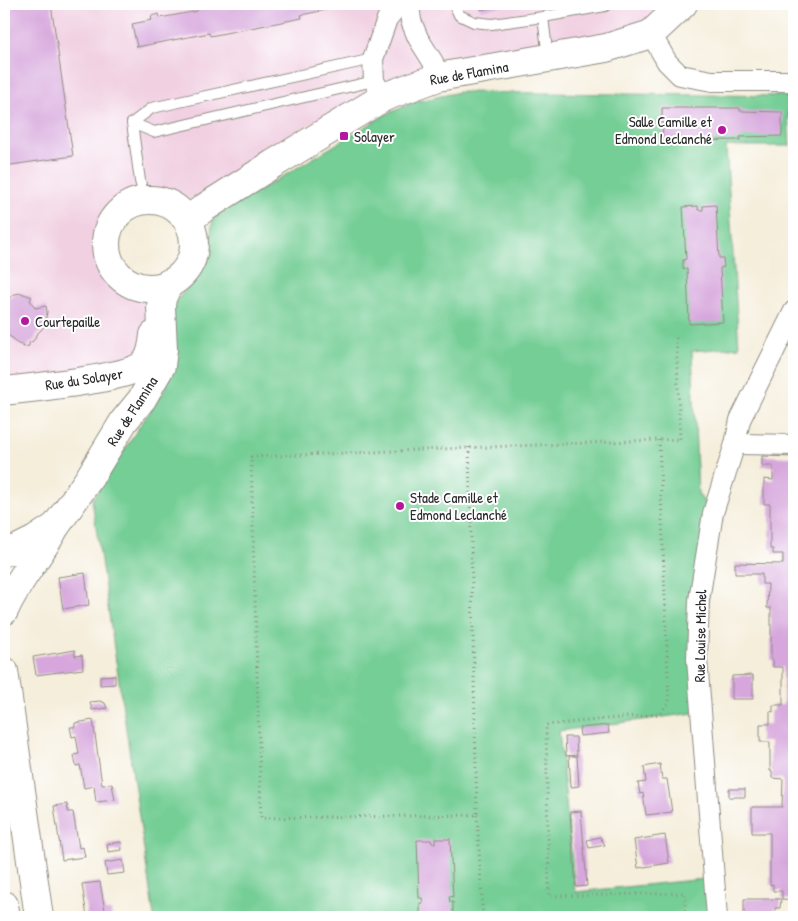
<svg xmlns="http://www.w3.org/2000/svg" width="798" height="921" font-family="'Patrick Hand',sans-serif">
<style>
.built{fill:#f1d0e2}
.green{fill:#75ce95;stroke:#507c60}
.building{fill:#d6a6dc}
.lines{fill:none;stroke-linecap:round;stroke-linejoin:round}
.lane-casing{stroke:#908c83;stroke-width:12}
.street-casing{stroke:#908c83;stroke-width:22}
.secondary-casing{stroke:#908c83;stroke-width:30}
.primary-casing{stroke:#908c83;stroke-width:30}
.path{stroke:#908c83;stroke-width:3;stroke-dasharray:1 4;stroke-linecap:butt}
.lane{stroke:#fff;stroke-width:10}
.street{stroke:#fff;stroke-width:20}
.secondary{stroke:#fff;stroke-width:28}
.primary{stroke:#fff;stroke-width:28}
.poi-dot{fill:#b5179e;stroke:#fff;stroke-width:2}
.labels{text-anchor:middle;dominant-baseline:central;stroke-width:4;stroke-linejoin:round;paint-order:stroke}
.street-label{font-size:15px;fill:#2b2b2b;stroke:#fff}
.poi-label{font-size:15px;fill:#2b2b2b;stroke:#fff;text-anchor:start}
</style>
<rect width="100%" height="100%" fill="#fff"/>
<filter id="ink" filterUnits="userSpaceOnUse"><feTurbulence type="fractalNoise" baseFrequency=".02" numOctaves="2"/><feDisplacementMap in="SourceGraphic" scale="10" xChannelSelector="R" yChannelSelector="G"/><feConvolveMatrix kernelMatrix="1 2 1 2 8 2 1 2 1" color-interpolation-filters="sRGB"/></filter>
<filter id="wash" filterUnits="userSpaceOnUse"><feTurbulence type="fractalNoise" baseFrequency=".0096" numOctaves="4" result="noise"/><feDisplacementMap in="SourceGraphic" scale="20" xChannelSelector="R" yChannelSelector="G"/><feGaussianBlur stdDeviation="1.12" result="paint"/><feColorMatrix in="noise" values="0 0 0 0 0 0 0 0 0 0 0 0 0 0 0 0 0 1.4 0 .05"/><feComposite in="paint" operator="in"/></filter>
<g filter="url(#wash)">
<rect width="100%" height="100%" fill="#f5eedb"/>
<path class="built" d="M4,4H683L651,34L408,74L269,145L234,176L202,197L187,199L165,192L151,190L127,196L111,208L99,227L98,247L106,271L121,287L143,298L149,313V339L136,361L4,384Z"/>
<path class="green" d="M459,92L787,96L790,146H726L739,347L692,351L698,494L713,513L701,712L559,731L575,892L714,878L717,917H154L92,500L139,427L162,394L171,374L174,304C185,287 203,277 209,256C214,243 208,231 214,218L383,116L414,102Z"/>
<g id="blocks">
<g class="building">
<path d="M4,4H51L73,156L4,166Z"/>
<path d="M221,4H345V6L301,15L302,18L210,36L209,33L137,47L132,24L152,20L151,16L159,14L160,18L197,11L196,7Z"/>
<path d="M479,4H506V5L481,10Z"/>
<path d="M662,108H740V111L782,112V136L740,137V140L662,141L663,122L660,123V117H662Z"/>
<path d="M716,205L719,258H723L724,267L720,268L723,322L689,324L687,269H683V260L686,259L683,207L698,206V210H703V206Z"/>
<path d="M21,293L32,297L30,300L35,308L46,306L47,312L46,318L43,328L35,336L36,337L33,341L29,343V346L23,347V345L18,344L14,341V339L4,333V316L6,315L8,303L6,300L15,294Z"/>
<path d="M762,456L794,457V900L782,899V891H773V884L770,885V833H752V807H782L783,779L772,778V771H770V742H760V724H770V711L773,712V705H783V667H773V660H771V608H767L768,584H762V574H735V563L783,564V554H773V549H770V504H764V479L773,480V466H762Z"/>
<path d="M85,573L89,605L63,609L58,577Z"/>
<path d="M75,650V656L82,655L83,669L36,675L33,657Z"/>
<path d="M115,675V684L100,685V676Z"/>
<path d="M753,675V699H732V676Z"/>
<path d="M100,701L105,703L107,708L92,710L90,702Z"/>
<path d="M93,720L102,785L112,784L115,800L96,802L94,786L84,788L80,765L76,766L74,755L79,754L76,736L72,737L70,727H75V723Z"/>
<path d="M608,725L609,733L580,736L579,728Z"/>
<path d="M565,737H576L577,755L566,756Z"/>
<path d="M569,756H577L579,786L571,787Z"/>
<path d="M660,764L662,779H667L672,812L646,815L643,793L640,794L638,783L646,782L644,767Z"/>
<rect x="729" y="789" width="16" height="8"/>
<path d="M67,804L68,812H73L79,848L83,847L85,857L62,860L54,806Z"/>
<path d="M581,811L587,886L576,887L570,812Z"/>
<path d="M665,835L669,863L638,868L634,840Z"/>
<path d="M600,837L605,845L589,848L587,840Z"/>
<path d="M435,839H450L453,897L449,896L450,902H453V917H420V903H423L422,898H419L417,840H431L432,843H435Z"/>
<path d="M121,842L122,850L108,852L107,844Z"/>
<path d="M123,860L125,873L107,875L105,863Z"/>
<path d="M100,882L105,911H111L112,917H87L82,884Z"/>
<path d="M744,899H781L780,908H775V917H748V915H744Z"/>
</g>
</g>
</g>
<g filter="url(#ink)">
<use href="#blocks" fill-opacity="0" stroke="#908c83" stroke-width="1"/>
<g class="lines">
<g class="lane-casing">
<g id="lane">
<path d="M454,4L459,15L474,22L492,24L543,17L605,6L607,4"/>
<path d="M543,17L548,58"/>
<path d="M373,59L152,108L132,123L154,132L374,81"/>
<path d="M132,123L140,181L145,199"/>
</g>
</g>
<g class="street-casing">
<g id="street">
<path d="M409,4L411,21L418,38L433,62L438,77"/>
<path d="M651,34L667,62L680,75L712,81H794"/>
<path d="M384,97L374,81L373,59L387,19L399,4"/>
<path d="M735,444L794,445"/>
<path d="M717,917L697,659L699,600L713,513L735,444L740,420L794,311"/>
</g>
</g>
<g class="secondary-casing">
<g id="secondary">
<circle cx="150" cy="244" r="44"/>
<path d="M188,220L204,208L273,164L384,97L438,77L606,48L651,34L683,4"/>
<path d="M4,391C29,388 128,379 144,364C151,358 153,344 154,335"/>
<path d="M4,552L17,549L35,540L56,526L88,480L124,421L142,399L161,366L163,349L161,306L162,298L169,283"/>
<path d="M4,611C16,582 38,558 53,531"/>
</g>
</g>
<g class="primary-casing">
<g id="primary">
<path d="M4,671L39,917"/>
<path d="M4,905L6,917"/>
</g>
</g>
<g class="path">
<path d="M61,4H65"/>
<path d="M659,440L669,703L659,714L546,725L549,896L685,893V917"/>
<path d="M469,447L477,815L261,818L251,457L680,439L676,334"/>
<path d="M477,815L483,917"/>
</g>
<use href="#lane" class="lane"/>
<use href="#street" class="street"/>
<use href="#secondary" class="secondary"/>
<use href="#primary" class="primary"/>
</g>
</g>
<g class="poi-dot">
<circle cx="722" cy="130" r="5"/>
<rect x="339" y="131" width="10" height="10" rx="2.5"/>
<circle cx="25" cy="321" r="5"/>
<circle cx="400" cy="506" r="5"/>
</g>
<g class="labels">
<g class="street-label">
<text transform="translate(469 73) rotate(-10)">Rue de Flamina</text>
<text transform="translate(84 379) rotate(-9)">Rue du Solayer</text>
<text transform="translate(132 411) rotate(-57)">Rue de Flamina</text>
<text transform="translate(700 636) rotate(-89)">Rue Louise Michel</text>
</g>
<g class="poi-label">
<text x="712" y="121" text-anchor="end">Salle Camille et<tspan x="712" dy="17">Edmond Leclanché</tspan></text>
<text x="354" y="136">Solayer</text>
<text x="35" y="321">Courtepaille</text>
<text x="410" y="497">Stade Camille et<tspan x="410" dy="17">Edmond Leclanché</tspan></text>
</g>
</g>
<rect width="798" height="921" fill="none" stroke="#fff" stroke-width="20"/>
</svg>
